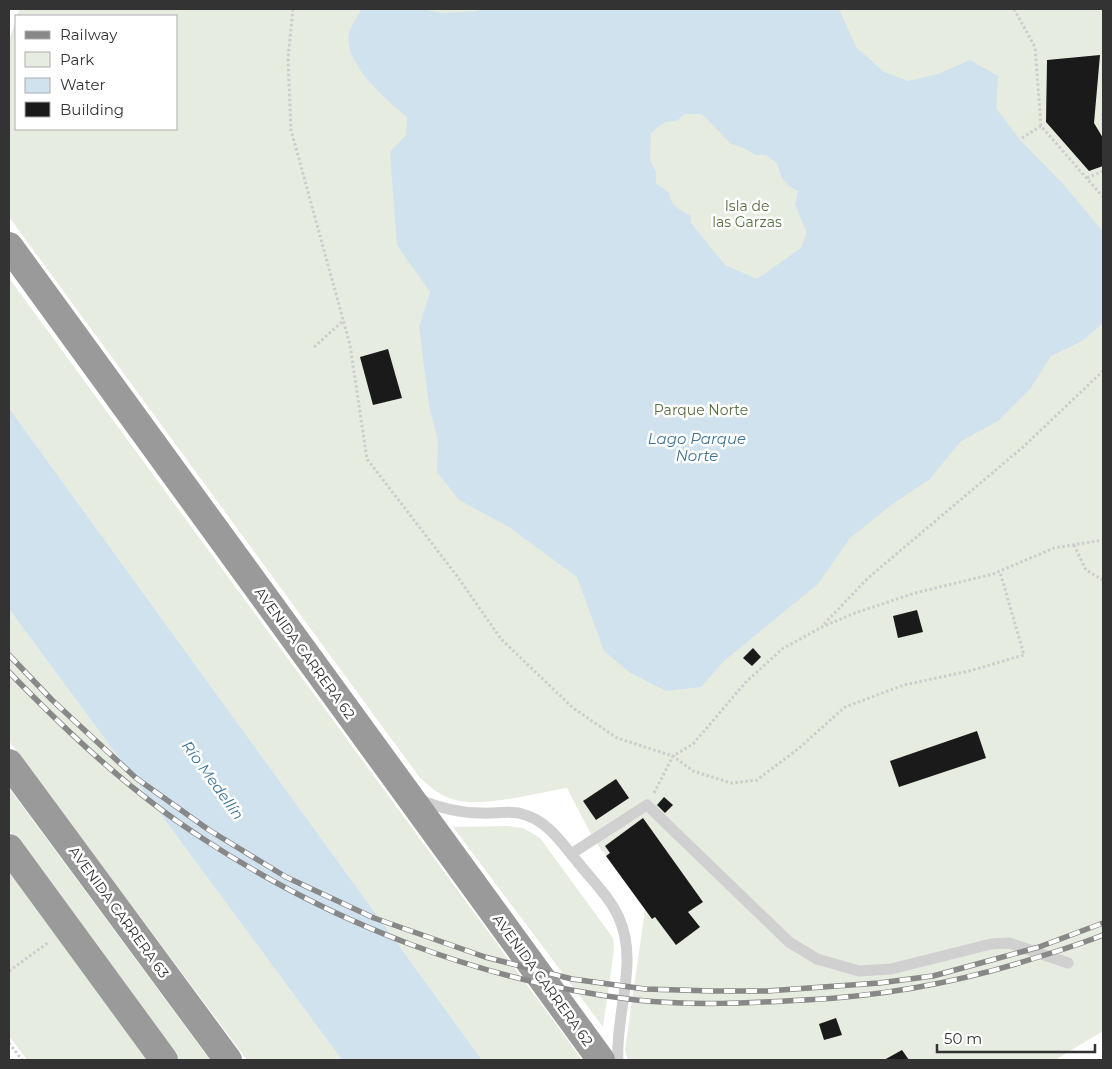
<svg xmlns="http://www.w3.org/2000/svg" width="1112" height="1069" font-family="Montserrat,sans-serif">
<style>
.green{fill:#e6ecdf}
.water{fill:#cfe2ee;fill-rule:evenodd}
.building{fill:#1a1a1a}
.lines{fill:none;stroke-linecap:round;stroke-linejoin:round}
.path{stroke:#cdcdcd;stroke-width:3;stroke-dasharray:2.5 2.5;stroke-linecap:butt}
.lane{stroke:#d0d0d0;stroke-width:11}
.highway{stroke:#9a9a9a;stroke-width:28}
.rail-casing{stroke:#888;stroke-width:5.5}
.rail{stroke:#fff;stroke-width:4;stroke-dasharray:11;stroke-linecap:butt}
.labels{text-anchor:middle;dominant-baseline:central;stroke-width:5;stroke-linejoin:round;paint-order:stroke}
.park-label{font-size:14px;fill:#56703f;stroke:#fff}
.street-label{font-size:14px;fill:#333;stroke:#fff}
.water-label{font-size:15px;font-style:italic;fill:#3f7597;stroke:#fff}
</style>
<rect width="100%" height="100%" fill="#fff"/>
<g class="green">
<path d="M20,9H1103V1031L1055,1060H628L625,1050L645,910L593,838L567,788C536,793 480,809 452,799C439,795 429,786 420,778L9,217V40L16,20V129H176V16H17Z"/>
<path d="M9,278L582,1060H482L9,408Z"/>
<path d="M9,609L342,1060H247L9,741Z"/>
<path d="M9,788L210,1060H180L9,830Z"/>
<path d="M508,826L523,828L540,838L613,938L614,950L603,1027L453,827Z"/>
<path d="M9,867L152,1060H27L9,1036Z"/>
</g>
<g class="water">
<path d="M366,9H421L442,13L478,11L479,9H839L856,47L884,72L908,81L938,74L970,60L998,76L996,108L1020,140L1065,186L1103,232V323L1082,341L1051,356L1030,389L998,421L960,442L930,479L890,506L850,538L818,584L725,660L701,687L666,691L629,672L604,651L577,577L509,527L459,500L437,472L438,441L429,405L419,327L430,292L397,245L390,152L406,135L407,117C387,101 343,63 349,34C350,26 358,17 361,10ZM685,114H702L731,144L746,149L755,155H766L778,164C780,179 785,184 798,191L795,204L807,233L801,248L757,279L725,265L691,223V216C680,210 671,206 669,193L656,183V172L650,160L651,133L665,122L677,121Z"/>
<path d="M9,408L482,1060H342L9,609Z"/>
</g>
<g class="building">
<path d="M1100,55L1094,123L1103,138V166L1089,171L1046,122L1047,60Z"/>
<path d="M388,349L402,398L373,405L360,357Z"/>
<path d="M917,610L923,632L898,638L893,616Z"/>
<path d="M753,648L761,657L752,666L743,658Z"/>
<path d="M977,731L986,758L899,787L890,761Z"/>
<path d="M616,779L629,798L596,820L583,801Z"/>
<path d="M664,797L673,805L665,813L657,805Z"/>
<path d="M643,818L703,902L688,912L700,927L676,945L655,917L652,919L606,856L610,853L605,846Z"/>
<path d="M836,1018L842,1035L824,1040L819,1024Z"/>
<path d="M902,1050L909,1060H884Z"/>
</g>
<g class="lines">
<g class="path">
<path d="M293,9L288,58L291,130L350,345L367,459L457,576L501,639L573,708L617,738L673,756L693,771L731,783L757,780L798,749L845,707L904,685L969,671L1024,655L1000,572"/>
<path d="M1014,9L1035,47L1041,126L1103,197"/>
<path d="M1103,9V10"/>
<path d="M1103,113V128"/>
<path d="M1022,138L1041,126"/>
<path d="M1087,178L1103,171"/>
<path d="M314,347L344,320"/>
<path d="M1074,545L1086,570L1103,580"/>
<path d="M824,624L868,578L1023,447L1103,371"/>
<path d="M654,793L673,756L693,744L745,683L782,649L822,627L855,613L915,593L993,574L1054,548L1103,540"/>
<path d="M9,971L49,942"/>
<path d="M9,1043L22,1060"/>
</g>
<g class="lane">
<path d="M418,799C437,807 460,813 481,813C495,814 509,810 522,814C547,820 561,842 576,860C590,878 610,897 619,918C639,962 615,1014 618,1060"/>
<path d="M571,854L647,805L789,942L817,959L859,971L891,969L991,944L1009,943L1068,963"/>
</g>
<g class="highway">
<path d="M9,246L601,1060"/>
<path d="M9,763L228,1060"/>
<path d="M9,848L164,1060"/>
</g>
<g class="rail-casing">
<g id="rail">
<path d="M9,655L52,700L136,778L209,830L286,877L374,918L485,957L572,979L645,989L713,991H767L879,983L933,976L988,961L1039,947L1103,923"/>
<path d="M9,672C68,733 133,794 205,840C333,924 484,982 636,1000C692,1006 749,1003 805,1000C883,996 960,982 1035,958C1058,951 1081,944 1103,935"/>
</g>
</g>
<use href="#rail" class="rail"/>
</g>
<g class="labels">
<g class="park-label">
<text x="747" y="206">Isla de<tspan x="747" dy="16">las Garzas</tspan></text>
<text x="701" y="410">Parque Norte</text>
</g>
<g class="street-label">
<text transform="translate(305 653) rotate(54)">AVENIDA CARRERA 62</text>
<text transform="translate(119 912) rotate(54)">AVENIDA CARRERA 63</text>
<text transform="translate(543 980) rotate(54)">AVENIDA CARRERA 62</text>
</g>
<g class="water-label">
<text x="697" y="438">Lago Parque<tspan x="697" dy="17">Norte</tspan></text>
<text transform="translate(213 780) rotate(54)">Río Medellín</text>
</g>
</g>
<rect width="1112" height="1069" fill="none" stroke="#333333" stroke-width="20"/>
<rect x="15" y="15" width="162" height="115" fill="#ffffff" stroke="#adadad"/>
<rect x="25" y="31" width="25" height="8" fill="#888888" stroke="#adadad"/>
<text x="60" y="40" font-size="15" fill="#333333">Railway</text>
<rect x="25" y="52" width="25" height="15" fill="#e6ecdf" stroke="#adadad"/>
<text x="60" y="65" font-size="15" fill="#333333">Park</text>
<rect x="25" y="78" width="25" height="15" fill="#cfe2ee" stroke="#adadad"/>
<text x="60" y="90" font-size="15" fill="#333333">Water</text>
<rect x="25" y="102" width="25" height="15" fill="#1a1a1a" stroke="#adadad"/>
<text x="60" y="115" font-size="15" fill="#333333">Building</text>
<path d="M937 1044v8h158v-8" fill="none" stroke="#333333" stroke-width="2.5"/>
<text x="944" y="1044" font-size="15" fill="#333333" stroke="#ffffff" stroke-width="4" paint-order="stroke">50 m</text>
</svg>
